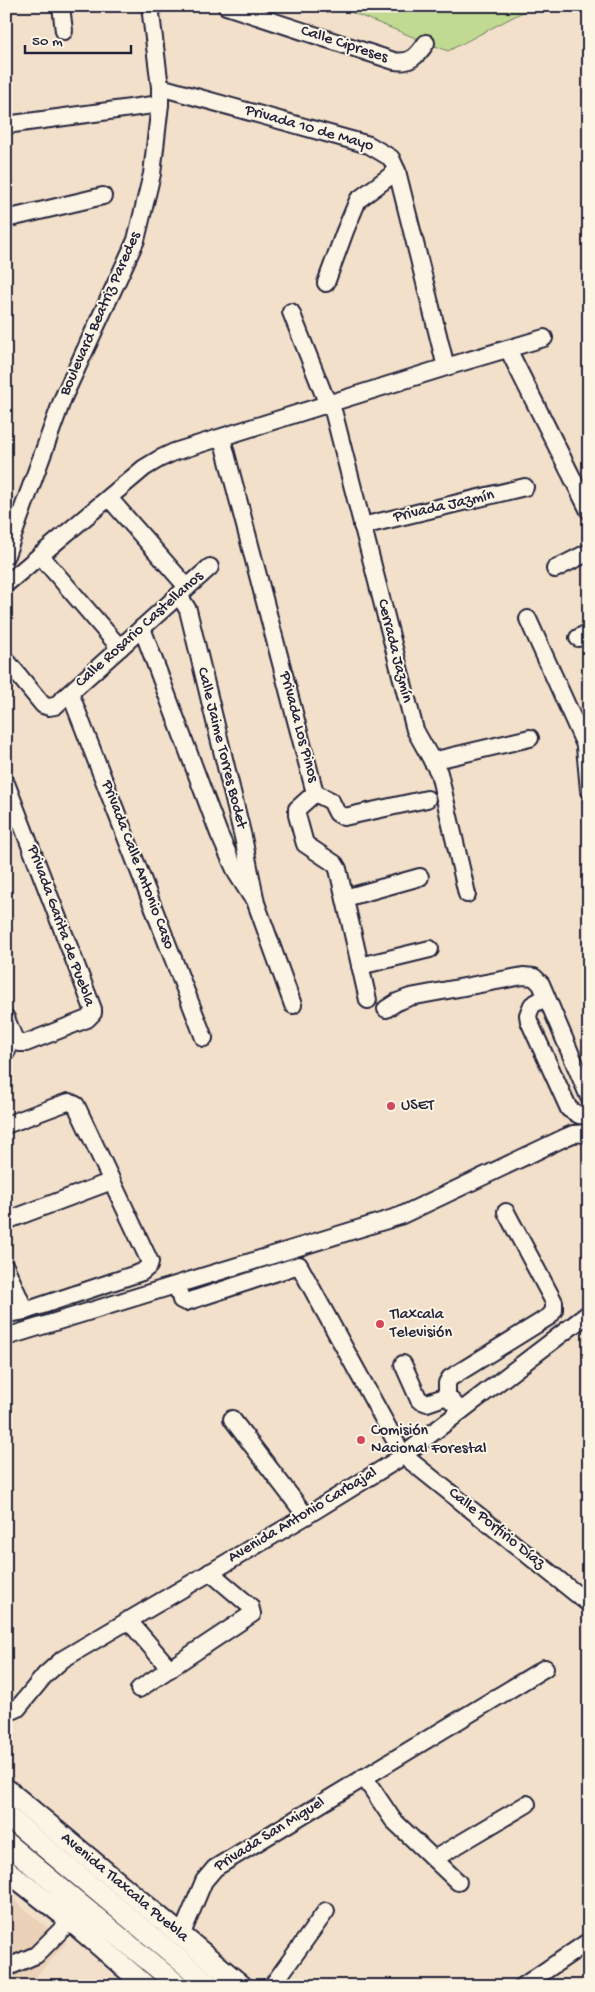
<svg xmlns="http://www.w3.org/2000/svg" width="595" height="1992" font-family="'Gochi Hand',sans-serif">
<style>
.built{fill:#ead1b7}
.green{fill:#c1da91;stroke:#727e66}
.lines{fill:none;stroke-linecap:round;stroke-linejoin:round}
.minor-casing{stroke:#22223b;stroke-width:20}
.major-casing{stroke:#22223b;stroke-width:24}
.minor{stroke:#fcf5e5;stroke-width:16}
.major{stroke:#fcf5e5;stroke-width:20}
.poi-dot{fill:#d1495b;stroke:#fcf5e5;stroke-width:2}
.labels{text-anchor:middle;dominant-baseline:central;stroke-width:4;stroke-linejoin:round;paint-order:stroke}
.street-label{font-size:16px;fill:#22223b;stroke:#fcf5e5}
.poi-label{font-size:16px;fill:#22223b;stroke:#fcf5e5;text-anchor:start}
</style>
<rect width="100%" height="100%" fill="#f2e0ca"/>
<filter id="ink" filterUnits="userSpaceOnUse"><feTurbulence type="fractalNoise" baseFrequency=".02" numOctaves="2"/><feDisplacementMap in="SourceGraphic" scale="10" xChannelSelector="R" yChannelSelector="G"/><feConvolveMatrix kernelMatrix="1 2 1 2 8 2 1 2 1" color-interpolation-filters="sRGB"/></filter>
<g filter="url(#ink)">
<path class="built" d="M6,1894L66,1943L27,1986H6Z"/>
<path class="green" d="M336,6H534L448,51Z"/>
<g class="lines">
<g class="minor-casing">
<g id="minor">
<path d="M61,6L64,31"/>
<path d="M226,6L394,61C410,64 417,56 426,43"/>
<path d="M160,87L369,145L391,158L397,171L446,367"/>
<path d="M6,125L160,104"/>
<path d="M6,219L103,196"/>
<path d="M326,283L345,231L358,200L397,171"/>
<path d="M291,312L324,395L330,404L334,414L415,730L439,773L467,894"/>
<path d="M508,349L589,511"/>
<path d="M222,438L315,793"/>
<path d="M109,498L187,587"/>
<path d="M362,526L525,487"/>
<path d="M6,555L63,398L136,240L152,174L160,104V87L150,6"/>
<path d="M40,555L120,648"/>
<path d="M555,569L589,552"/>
<path d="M6,584L144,468L159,459L174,452L446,367L544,338"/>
<path d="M179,595L188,610L243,837L256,903L293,1005"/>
<path d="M528,619L589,754"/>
<path d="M142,628L219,834L237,874L251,896"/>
<path d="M578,638L589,632"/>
<path d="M6,660L43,705L49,707L55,706L210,567"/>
<path d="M70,693L204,1038"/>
<path d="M585,747L589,790"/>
<path d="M432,761L530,738"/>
<path d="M6,783L93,1009V1013L87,1019L26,1043H19L14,1038L6,1018"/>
<path d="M315,793L297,809V815L305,844L335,864L338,869L368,1000"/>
<path d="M315,793L331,801L337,813L344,817L427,799"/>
<path d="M345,898L420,877"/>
<path d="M360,966L430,949"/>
<path d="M546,997L532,1005L528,1015L529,1021L569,1109L579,1115L589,1116"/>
<path d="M386,1009L397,1002L410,997L523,976L534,977L541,984L589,1097"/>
<path d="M6,1051H7"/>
<path d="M6,1125L65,1103L69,1102L76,1105L150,1262L149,1266L142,1272L25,1311L6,1314"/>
<path d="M6,1221L112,1181"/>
<path d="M6,1268L25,1311"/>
<path d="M177,1285L181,1300L186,1302L299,1265L403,1455L589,1604"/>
<path d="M6,1337L400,1216L566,1137L573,1134L589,1133"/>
<path d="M403,1364L419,1400L427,1403L447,1396"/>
<path d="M461,1411L447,1396V1383L450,1378L550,1316L554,1310V1302L506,1212"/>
<path d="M232,1419L306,1516"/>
<path d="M128,1620L170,1669"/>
<path d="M139,1689L252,1614L250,1606L210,1572"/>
<path d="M6,1707L14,1710L18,1708L45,1675L63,1659L306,1516L397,1460L589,1313"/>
<path d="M364,1777L393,1820L458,1882"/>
<path d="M434,1859L527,1804"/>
<path d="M181,1936L204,1881L215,1868L545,1668"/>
<path d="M6,1968L36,1955L78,1913"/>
<path d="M272,1986L326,1911"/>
<path d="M523,1986L589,1941"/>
</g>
</g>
<g class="major-casing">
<g id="major">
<path d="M6,1789L242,1986"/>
<path d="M6,1815L211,1986"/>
<path d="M6,1843L179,1986"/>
<path d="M6,1870L71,1921L146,1986"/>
</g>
</g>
<use href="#minor" class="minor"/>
<use href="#major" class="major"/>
</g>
</g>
<g class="poi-dot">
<circle cx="391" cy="1106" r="5"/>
<circle cx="380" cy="1324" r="5"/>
<circle cx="361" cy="1440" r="5"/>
</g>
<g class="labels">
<g class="street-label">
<text transform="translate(344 45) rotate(18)">Calle Cipreses</text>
<text transform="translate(309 129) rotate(16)">Privada 10 de Mayo</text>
<text transform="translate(101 314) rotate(-66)">Boulevard Beatriz Paredes</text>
<text transform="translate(444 507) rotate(-13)">Privada Jazmín</text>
<text transform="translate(140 630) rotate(-42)">Calle Rosario Castellanos</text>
<text transform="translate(394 651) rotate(76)">Cerrada Jazmín</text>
<text transform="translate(298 727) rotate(75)">Privada Los Pinos</text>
<text transform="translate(221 748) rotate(76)">Calle Jaime Torres Bodet</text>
<text transform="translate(137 865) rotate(69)">Privada Calle Antonio Caso</text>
<text transform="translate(60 926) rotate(70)">Privada Garita de Puebla</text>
<text transform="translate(303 1516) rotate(-31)">Avenida Antonio Carbajal</text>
<text transform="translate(496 1529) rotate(39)">Calle Porfirio Díaz</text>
<text transform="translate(270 1835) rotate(-32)">Privada San Miguel</text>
<text transform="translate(124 1888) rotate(40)">Avenida Tlaxcala Puebla</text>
</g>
<g class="poi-label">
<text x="401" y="1106">USET</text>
<text x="390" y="1315">Tlaxcala<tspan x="390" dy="18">Televisión</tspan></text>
<text x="371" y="1431">Comisión<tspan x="371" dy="18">Nacional Forestal</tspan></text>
</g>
</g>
<rect width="595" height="1992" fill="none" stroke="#fcf5e5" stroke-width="25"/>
<rect x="12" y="12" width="570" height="1967" fill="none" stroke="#22223b" stroke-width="2" filter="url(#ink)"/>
<path d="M25 45v8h106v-8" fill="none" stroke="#22223b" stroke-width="2.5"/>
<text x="32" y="45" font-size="15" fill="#22223b" stroke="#fcf5e5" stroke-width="4" paint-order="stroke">50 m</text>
</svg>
